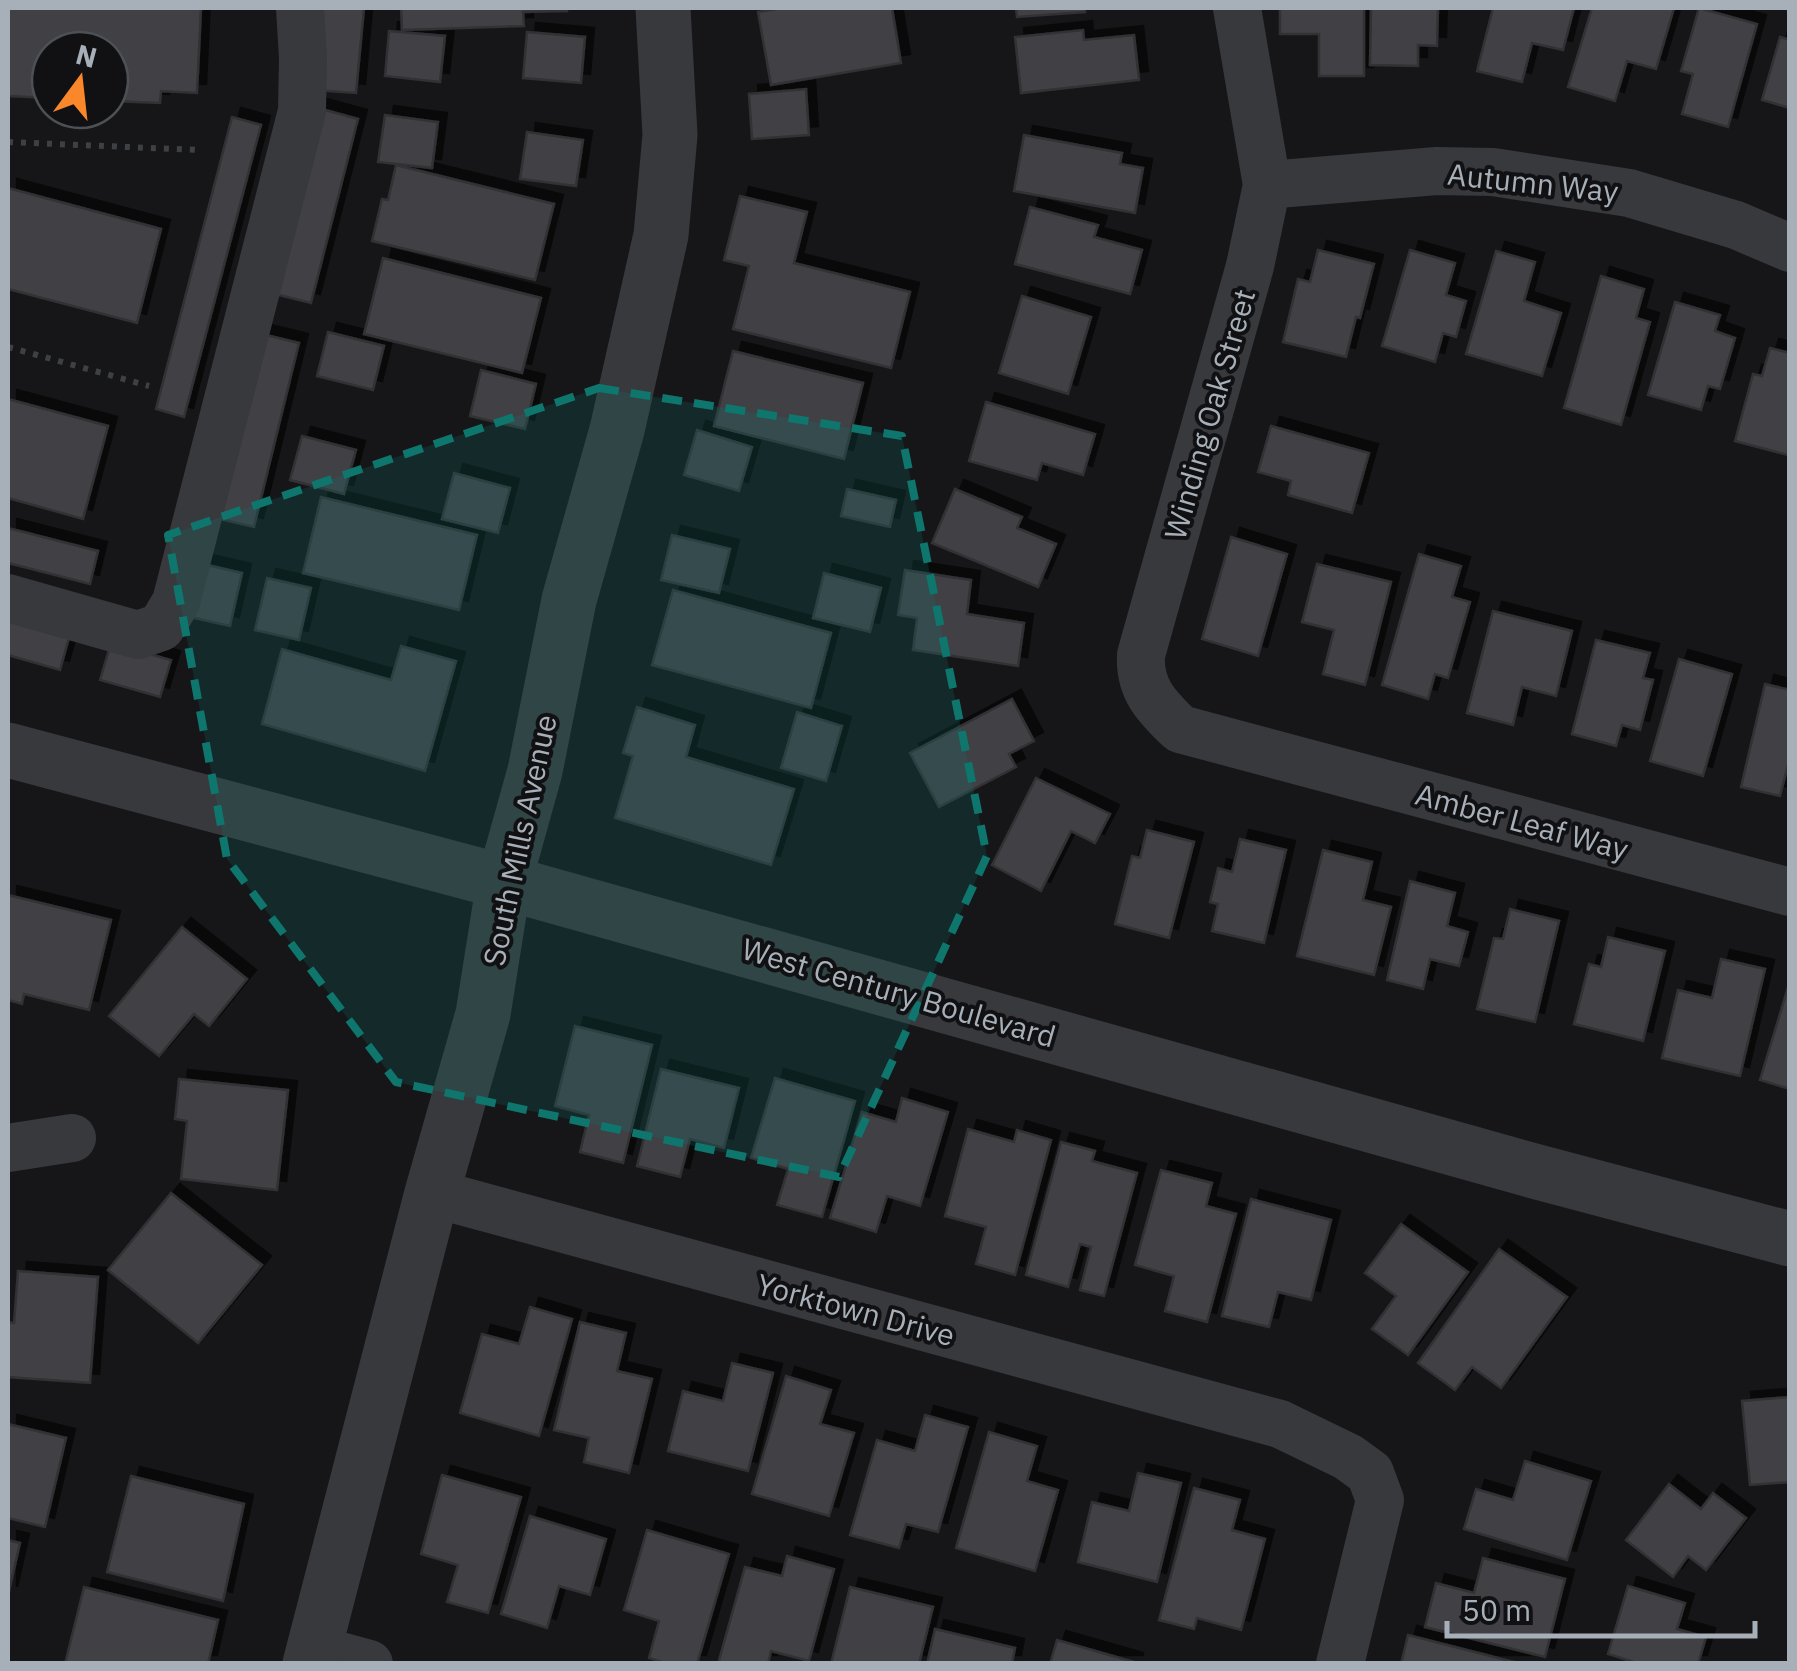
<svg xmlns="http://www.w3.org/2000/svg" width="1797" height="1671" font-family="'IBM Plex Sans',sans-serif">
<style>
.building{fill:#404145;stroke:#303134;stroke-width:2.5;filter:url(#shadow)}
.lines{fill:none;stroke-linecap:round;stroke-linejoin:round}
.path{stroke:#3d4044;stroke-width:6;stroke-dasharray:5 8;stroke-linecap:butt}
.minor{stroke:#37393d;stroke-width:48}
.tertiary{stroke:#37393d;stroke-width:55}
.marked{fill:#0f766e;fill-opacity:0.2;stroke:#0f766e;stroke-width:8;stroke-dasharray:20 12;stroke-linejoin:round}
.labels{text-anchor:middle;dominant-baseline:central;stroke-width:8;stroke-linejoin:round;paint-order:stroke}
.street-label{font-size:30px;fill:#a7b0b9;stroke:#111113}
</style>
<defs>
<filter id="shadow"><feDropShadow dx="9" dy="-9" stdDeviation="0" flood-color="#0009"/></filter>
</defs>
<rect width="100%" height="100%" fill="#161618"/>
<g class="building">
<path d="M8,8H201L197,93L161,91L160,103L110,101V50H50V98L8,96Z"/>
<path d="M322,8H364L356,93L315,90Z"/>
<path d="M401,8H567V11L523,12L524,26L402,30Z"/>
<path d="M782,8H892L901,63L771,85L758,12Z"/>
<path d="M1016,8H1085V12L1017,17Z"/>
<path d="M1280,8H1364V76H1319V34H1280Z"/>
<path d="M1371,8H1438L1437,46L1418,45V66L1370,65Z"/>
<path d="M1493,8H1574L1563,50L1532,43L1522,82L1477,71Z"/>
<path d="M1592,8H1674L1656,69L1627,61L1615,101L1568,87Z"/>
<path d="M1699,8L1757,24L1728,127L1682,114L1693,74L1681,71Z"/>
<path d="M1083,30L1084,40L1134,35L1139,80L1021,93L1015,37Z"/>
<path d="M389,31L445,36L440,82L385,76Z"/>
<path d="M527,32L585,37L581,83L523,78Z"/>
<path d="M1780,37L1790,40V108L1762,100Z"/>
<path d="M806,89L809,135L752,139L749,94Z"/>
<path d="M318,108L358,119L311,303L271,293Z"/>
<path d="M385,115L438,122L432,168L378,162Z"/>
<path d="M232,117L261,125L184,417L156,409Z"/>
<path d="M527,132L583,140L576,186L520,179Z"/>
<path d="M1024,135L1122,153L1120,164L1143,168L1135,213L1014,191Z"/>
<path d="M396,165L554,204L535,280L372,241L382,199L388,200Z"/>
<path d="M8,188L161,229L137,323L8,289Z"/>
<path d="M740,196L807,212L794,263L910,292L891,368L733,329L749,266L724,260Z"/>
<path d="M1030,207L1098,225L1094,237L1142,250L1130,294L1015,264Z"/>
<path d="M1318,250L1374,264L1360,318L1356,317L1346,357L1283,342L1298,279L1310,282Z"/>
<path d="M1410,250L1455,263L1446,295L1466,301L1456,337L1443,333L1435,362L1382,346Z"/>
<path d="M1496,251L1535,262L1524,301L1561,313L1542,376L1466,354Z"/>
<path d="M383,258L541,298L522,373L364,334Z"/>
<path d="M1601,276L1644,289L1636,318L1650,322L1621,425L1564,408Z"/>
<path d="M1022,296L1091,317L1068,394L999,373Z"/>
<path d="M1675,302L1720,315L1715,331L1735,338L1720,389L1708,386L1701,410L1648,395Z"/>
<path d="M328,332L384,346L373,390L317,376Z"/>
<path d="M262,334L299,343L254,527L216,518Z"/>
<path d="M1770,348L1790,353L1788,455L1735,441L1753,374L1762,376Z"/>
<path d="M733,351L863,383L844,459L714,426Z"/>
<path d="M481,370L536,384L525,429L470,416Z"/>
<path d="M8,399L108,426L83,519L8,498Z"/>
<path d="M986,402L1095,434L1083,475L1042,463L1037,480L969,461Z"/>
<path d="M1271,426L1369,453L1352,513L1288,495L1291,481L1258,472Z"/>
<path d="M697,430L752,447L739,491L684,475Z"/>
<path d="M302,436L356,450L344,494L290,480Z"/>
<path d="M454,473L510,488L498,533L442,519Z"/>
<path d="M847,489L896,500L890,527L841,516Z"/>
<path d="M955,489L1022,517L1017,528L1056,544L1038,587L932,543Z"/>
<path d="M321,497L477,535L459,610L303,573Z"/>
<path d="M8,528L98,551L90,584L8,563Z"/>
<path d="M672,535L730,549L719,593L661,580Z"/>
<path d="M1231,537L1287,554L1258,656L1202,639Z"/>
<path d="M1419,554L1461,566L1452,597L1470,602L1448,678L1435,674L1428,699L1382,685Z"/>
<path d="M203,564L242,573L230,626L190,617Z"/>
<path d="M1317,564L1391,582L1365,685L1323,674L1334,630L1302,622Z"/>
<path d="M905,570L971,580L967,614L1024,623L1018,666L913,650L917,618L898,615Z"/>
<path d="M824,573L881,588L870,632L813,618Z"/>
<path d="M267,578L311,588L299,640L255,630Z"/>
<path d="M673,590L831,633L811,708L652,665Z"/>
<path d="M1493,611L1572,631L1556,696L1522,687L1513,725L1467,713Z"/>
<path d="M8,616L70,634L60,670L8,655Z"/>
<path d="M1596,640L1650,653L1643,678L1653,680L1640,730L1622,725L1616,746L1572,734Z"/>
<path d="M111,643L171,660L160,697L100,680Z"/>
<path d="M401,646L456,661L425,771L262,724L282,649L391,680Z"/>
<path d="M1679,659L1732,674L1703,776L1650,761Z"/>
<path d="M1765,684L1790,690V757L1780,796L1741,787Z"/>
<path d="M1012,699L1034,741L1009,754L1016,767L939,807L910,753Z"/>
<path d="M637,707L695,725L686,757L794,789L771,865L615,818L633,756L623,753Z"/>
<path d="M797,712L842,726L826,781L781,768Z"/>
<path d="M1036,778L1110,814L1095,843L1071,831L1041,891L992,865Z"/>
<path d="M1147,830L1194,842L1169,938L1115,924L1132,856L1140,858Z"/>
<path d="M1240,839L1286,850L1264,943L1212,931L1218,904L1210,902L1218,868L1232,872Z"/>
<path d="M1323,850L1372,862L1363,900L1391,907L1374,975L1297,956Z"/>
<path d="M1410,881L1455,893L1447,926L1468,932L1459,966L1430,959L1423,989L1387,980Z"/>
<path d="M8,895L111,920L89,1010L24,994L22,1004L8,1000Z"/>
<path d="M1510,909L1559,921L1535,1022L1477,1009L1494,938L1503,939Z"/>
<path d="M182,927L247,979L209,1026L194,1014L159,1056L109,1016Z"/>
<path d="M1608,937L1665,951L1643,1041L1574,1024L1589,964L1601,967Z"/>
<path d="M1721,959L1765,969L1740,1076L1662,1058L1678,990L1712,998Z"/>
<path d="M1789,984H1790V1089L1760,1080Z"/>
<path d="M575,1026L652,1045L623,1163L580,1152L589,1115L555,1106Z"/>
<path d="M661,1069L739,1088L724,1148L690,1139L680,1177L637,1166Z"/>
<path d="M775,1078L855,1101L822,1217L777,1205L788,1169L751,1158Z"/>
<path d="M179,1079L288,1090L277,1190L181,1179L187,1121L175,1119Z"/>
<path d="M902,1098L948,1112L920,1206L887,1196L876,1232L830,1218L862,1112L896,1122Z"/>
<path d="M968,1129L1014,1142L1017,1130L1051,1140L1015,1275L976,1264L986,1227L945,1216Z"/>
<path d="M1061,1142L1095,1151L1092,1161L1137,1173L1104,1296L1080,1290L1091,1247L1080,1244L1068,1287L1026,1275Z"/>
<path d="M1161,1170L1212,1183L1206,1206L1236,1214L1207,1322L1165,1311L1174,1276L1135,1265Z"/>
<path d="M171,1193L262,1265L198,1343L108,1270Z"/>
<path d="M1251,1199L1331,1220L1311,1300L1278,1292L1269,1327L1222,1316Z"/>
<path d="M1401,1224L1468,1272L1408,1355L1372,1329L1396,1296L1365,1273Z"/>
<path d="M1499,1249L1567,1297L1501,1388L1472,1367L1455,1390L1418,1363Z"/>
<path d="M18,1271L98,1277L90,1383L8,1377V1322L14,1323Z"/>
<path d="M530,1307L572,1319L539,1436L460,1413L482,1334L519,1344Z"/>
<path d="M580,1322L626,1333L617,1371L652,1379L629,1473L584,1462L589,1438L554,1430Z"/>
<path d="M732,1363L773,1373L748,1471L668,1451L683,1391L723,1401Z"/>
<path d="M786,1376L831,1390L820,1424L854,1433L829,1516L752,1494Z"/>
<path d="M1790,1397V1482L1750,1485L1742,1401Z"/>
<path d="M925,1415L968,1427L938,1532L906,1524L899,1548L850,1535L877,1440L915,1451Z"/>
<path d="M8,1424L66,1438L45,1527L8,1518Z"/>
<path d="M989,1432L1037,1446L1027,1481L1058,1490L1035,1571L956,1548Z"/>
<path d="M1525,1461L1591,1481L1567,1560L1464,1529L1476,1489L1513,1500Z"/>
<path d="M1138,1473L1181,1483L1157,1582L1078,1562L1092,1502L1129,1511Z"/>
<path d="M442,1475L521,1497L488,1613L447,1602L458,1565L421,1554Z"/>
<path d="M131,1476L244,1504L223,1601L107,1572Z"/>
<path d="M1669,1484L1701,1509L1713,1493L1746,1518L1706,1570L1688,1556L1673,1577L1626,1540Z"/>
<path d="M1194,1488L1240,1500L1232,1530L1265,1539L1241,1630L1197,1618L1194,1629L1159,1620Z"/>
<path d="M530,1516L606,1539L590,1595L559,1586L547,1628L501,1614Z"/>
<path d="M647,1530L729,1554L697,1664H668L649,1658L659,1621L624,1610Z"/>
<path d="M8,1540L20,1543L8,1596Z"/>
<path d="M787,1556L834,1569L809,1661L771,1651L768,1664H718L745,1567L782,1576Z"/>
<path d="M1483,1558L1565,1579L1545,1657L1425,1627L1436,1583L1474,1593Z"/>
<path d="M1628,1586L1685,1603L1677,1629L1706,1637L1698,1664H1640L1608,1654Z"/>
<path d="M84,1587L218,1620L208,1664H65Z"/>
<path d="M850,1587L933,1607L919,1664H831Z"/>
<path d="M935,1629L1015,1648L1012,1664H927Z"/>
<path d="M1408,1635L1522,1664H1401Z"/>
<path d="M1057,1640L1134,1662V1664H1050Z"/>
</g>
<g class="lines">
<g class="path">
<path d="M8,142L199,150"/>
<path d="M8,347L149,386"/>
</g>
<g class="minor">
<path d="M1237,8L1267,185L1250,266L1141,655C1139,689 1157,707 1180,729L1790,892"/>
<path d="M1267,185L1437,171L1493,172L1629,193L1736,225L1790,248"/>
<path d="M8,598L138,635L161,627L176,602L302,111L303,58L300,8"/>
<path d="M8,1148L72,1138"/>
<path d="M432,1193L1280,1424L1348,1457L1370,1473L1380,1500L1340,1664"/>
<path d="M314,1649L369,1664"/>
</g>
<g class="tertiary">
<path d="M8,750L504,882L1534,1171L1790,1239"/>
<path d="M310,1664L432,1193L483,1014L504,882L535,771L569,600L617,430L661,235L670,135L663,8"/>
</g>
</g>
<path class="marked" d="M599,388L902,436L987,856L839,1177L396,1082L227,859L168,535Z"/>
<g class="labels">
<g class="street-label">
<text transform="translate(1533 182) rotate(6)">Autumn Way</text>
<text transform="translate(1209 414) rotate(-74)">Winding Oak Street</text>
<text transform="translate(1522 821) rotate(15)">Amber Leaf Way</text>
<text transform="translate(519 840) rotate(-78)">South Mills Avenue</text>
<text transform="translate(899 992) rotate(16)">West Century Boulevard</text>
<text transform="translate(856 1309) rotate(15)">Yorktown Drive</text>
</g>
</g>
<rect width="1797" height="1671" fill="none" stroke="#a7b0b9" stroke-width="20"/>
<g transform="translate(80 80) rotate(15)"><circle r="48" fill="#111113" stroke="#4d5155" stroke-width="2.5"/>
<path d="M0-8L18 38L0 25L-18 38Z" fill="#fa882b"/>
<text y="-15" font-size="28" font-weight="bold" text-anchor="middle" fill="#a7b0b9">N</text>
</g>
<path d="M1447 1621v15h308v-15" fill="none" stroke="#a7b0b9" stroke-width="5"/>
<text x="1462" y="1621" font-size="30" fill="#a7b0b9" stroke="#111113" stroke-width="8" paint-order="stroke">50 m</text>
</svg>
